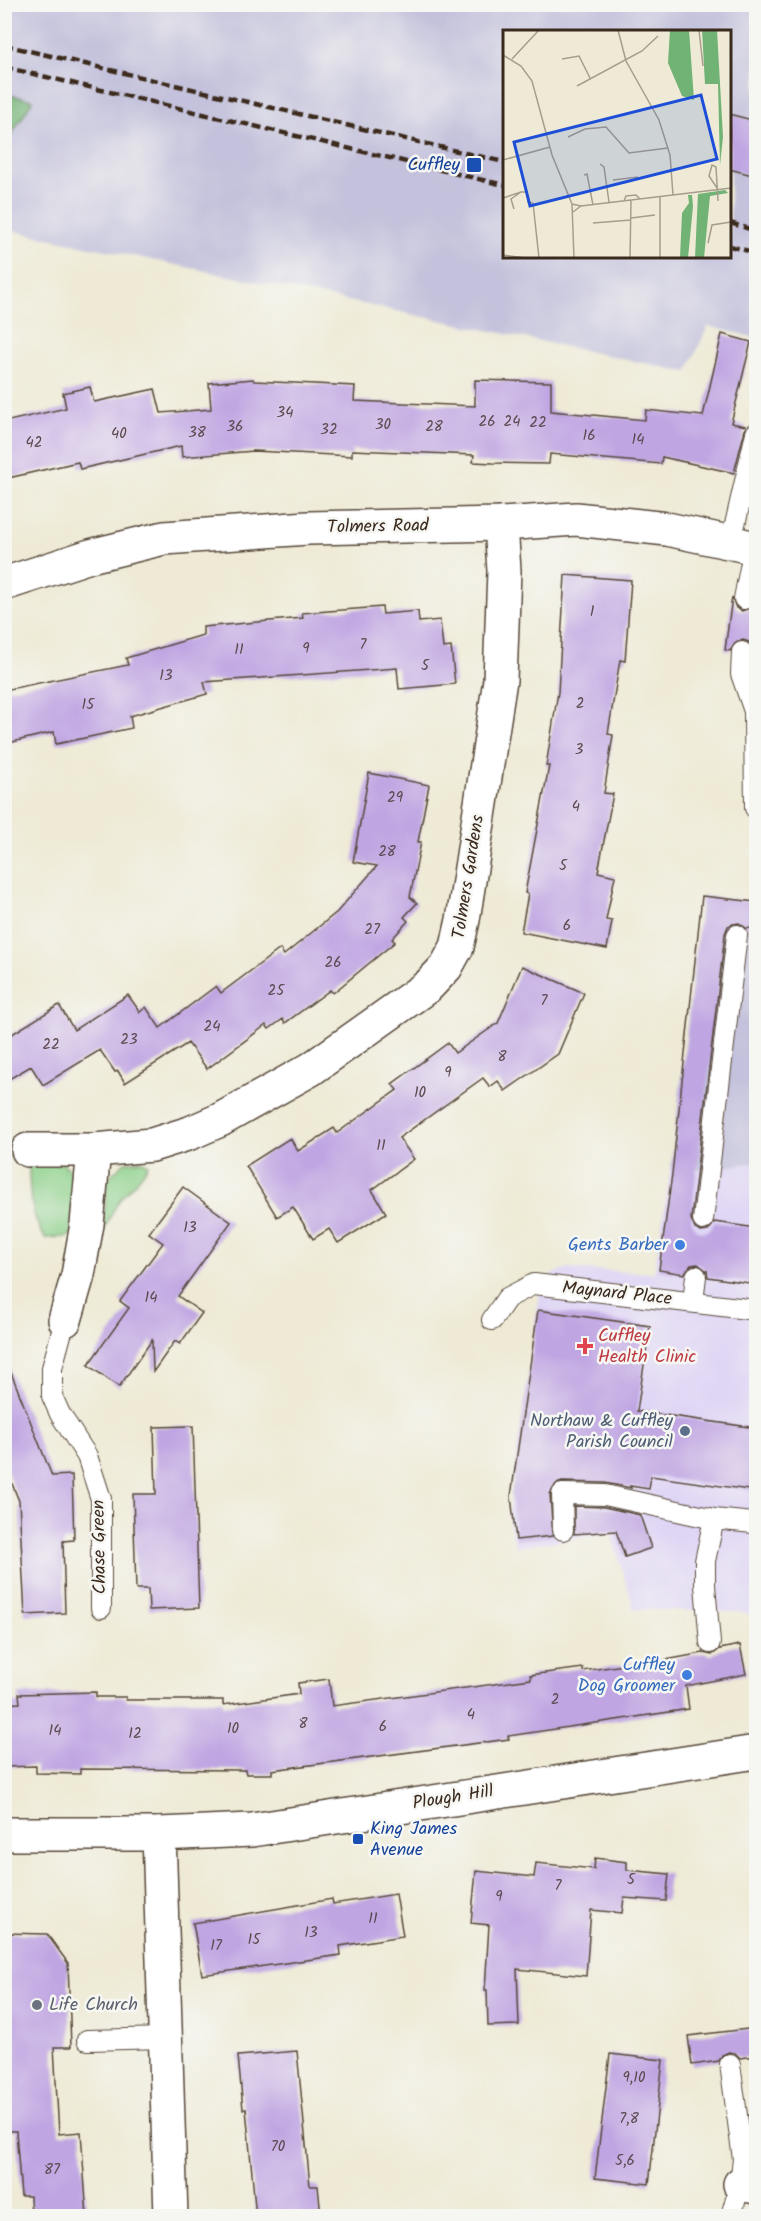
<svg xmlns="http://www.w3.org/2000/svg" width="761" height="2221" font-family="Kalam,sans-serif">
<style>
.built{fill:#dfd5f5}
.industrial{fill:#c3c1db;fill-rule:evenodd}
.green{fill:#8cd089;stroke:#647d54;stroke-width:1.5}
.forest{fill:#71b275;stroke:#566e4a;stroke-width:1.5}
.building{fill:#bfa5e2}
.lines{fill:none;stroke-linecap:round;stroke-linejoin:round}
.lane-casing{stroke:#564739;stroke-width:22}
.street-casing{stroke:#564739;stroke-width:36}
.secondary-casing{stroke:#564739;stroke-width:36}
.lane{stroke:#fff;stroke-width:20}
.street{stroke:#fff;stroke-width:33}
.secondary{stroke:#fff;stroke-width:33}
.rail{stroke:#3b2a1e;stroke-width:4.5;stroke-dasharray:9 4.5;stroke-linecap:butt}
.transit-dot{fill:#1a4fb4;stroke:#f6f6f2;stroke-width:2}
.shop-dot{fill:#3f7fe0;stroke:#f6f6f2;stroke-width:2}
.health-dot{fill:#e0444e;stroke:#f6f6f2;stroke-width:2}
.service-dot{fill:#5c6f8a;stroke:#f6f6f2;stroke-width:2}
.worship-dot{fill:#6b7280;stroke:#f6f6f2;stroke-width:2}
.labels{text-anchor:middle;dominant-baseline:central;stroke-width:5;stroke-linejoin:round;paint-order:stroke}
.number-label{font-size:15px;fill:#5c494f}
.transit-label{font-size:18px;fill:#164399;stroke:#f6f6f2;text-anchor:end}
.street-label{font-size:18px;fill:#3b2a1e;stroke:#f6f6f2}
.shop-label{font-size:18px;fill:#366cbe;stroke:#f6f6f2;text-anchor:end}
.health-label{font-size:18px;fill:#be3a42;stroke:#f6f6f2;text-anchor:start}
.service-label{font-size:18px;fill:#4e5e75;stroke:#f6f6f2;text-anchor:end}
.worship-label{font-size:18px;fill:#5b616d;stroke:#f6f6f2;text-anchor:start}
.inset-road{fill:none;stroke:#a69d8c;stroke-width:1.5}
.view{fill:#1d4ed8;fill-opacity:0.15;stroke:#1d4ed8;stroke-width:3}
.inset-edge{fill:none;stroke:#3b2a1e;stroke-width:3}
</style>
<rect width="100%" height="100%" fill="#f6f6f2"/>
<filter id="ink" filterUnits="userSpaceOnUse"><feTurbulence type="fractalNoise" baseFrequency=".0167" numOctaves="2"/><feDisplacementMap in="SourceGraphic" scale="12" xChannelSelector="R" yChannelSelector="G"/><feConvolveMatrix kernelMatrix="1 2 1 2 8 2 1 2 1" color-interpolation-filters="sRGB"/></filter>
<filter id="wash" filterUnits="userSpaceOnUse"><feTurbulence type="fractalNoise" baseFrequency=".008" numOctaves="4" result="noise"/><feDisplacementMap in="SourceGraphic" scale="24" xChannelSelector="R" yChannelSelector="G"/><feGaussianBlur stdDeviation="1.35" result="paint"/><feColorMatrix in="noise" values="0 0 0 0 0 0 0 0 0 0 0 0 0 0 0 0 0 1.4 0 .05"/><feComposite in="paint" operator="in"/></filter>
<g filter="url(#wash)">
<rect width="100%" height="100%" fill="#eeead5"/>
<path class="built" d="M756,1162V1614L737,1612L634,1609L611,1533L516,1547L508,1518L542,1279L566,1269L654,1273L671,1167L703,1170Z"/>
<g class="industrial">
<path d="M5,5H756V338L708,326L687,372L5,229L4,145L33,100L5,94ZM504,32H730V256H504Z"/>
<path d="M699,922L756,929V1162L703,1170L671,1167Z"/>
</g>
<g class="green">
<path d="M141,1160L148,1164C145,1175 126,1190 119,1201C112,1211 107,1224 102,1235L108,1178L125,1162Z"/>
<path d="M63,1163L72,1173L75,1183L72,1234L67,1237L45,1238C31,1217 29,1191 29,1166Z"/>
</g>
<path class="forest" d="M5,94L33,100L5,145L4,94Z"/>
<g id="blocks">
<g class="building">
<path d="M729,114L756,121V176L729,169Z"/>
<path d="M722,334L751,342L731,423L746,426L734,473L662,457L661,464L550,454L549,464L493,463L473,462L474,455L352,450V456L254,451L182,457L181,446L80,469L78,462L4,479V422L66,408L63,393L90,387L94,402L155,389L161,413L211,409L209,383L253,379L254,381L355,386L354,401L475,406V380L551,382V411L645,420L646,410L703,416Z"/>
<path d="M565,575L631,580L625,661L620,660L608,734L613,735L604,793L613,794L598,872L615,876L606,920L612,921L607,949L521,932L528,894L525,893L549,766H546L558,692Z"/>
<path d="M732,597L736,608L742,611L753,607L756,600V654H754L753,647L749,642L743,640L736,642L730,651L725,650Z"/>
<path d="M382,607L383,614L418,611L419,622L440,620L443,648L451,647L455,684L399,689L397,668L204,682L207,694L130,716L132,728L56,744L54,732L4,744V690L128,665L126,658L203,635V627L303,618L302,613Z"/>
<path d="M369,773L429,785L418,842H421L410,897L417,903L404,917L408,921L392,939L395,942L333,993L330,990L285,1023L283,1019L269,1029L266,1025L207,1069L188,1043L125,1083L118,1071L115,1072L100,1050L43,1085L31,1066L4,1082V1039L59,1005L74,1030L128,995L140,1012L146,1007L160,1028L216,986L221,993L280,949L284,955L337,912L377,866L353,862Z"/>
<path d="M702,896L756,902V929L746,928L739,923L733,924L728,926L725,934L691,1219L695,1229L701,1232L708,1231L715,1222L756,1228V1284L708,1277L707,1271L698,1264L691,1265L684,1274L659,1270L672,1174Z"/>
<path d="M522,966L584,993L558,1054L505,1091L498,1081L490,1087L483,1078L399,1138L414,1159L372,1190L386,1213L338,1243L329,1229L313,1239L293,1207L277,1217L246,1166L290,1138L298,1151L334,1128L337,1133L397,1090L392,1084L448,1043L455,1053L498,1023Z"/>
<path d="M183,1187L231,1222L178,1296L202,1313L180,1344L175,1341L153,1372L152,1340L119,1387L88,1365L129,1308L120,1301L163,1243L149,1233Z"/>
<path d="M538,1310L650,1326L637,1411L756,1428V1491L651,1476L649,1489L630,1486L631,1488L605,1483L562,1482L556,1484L550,1494L553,1536L516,1540L511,1496Z"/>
<path d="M6,1360L52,1476L72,1475L74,1540L63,1541L65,1613L25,1615L19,1501L4,1464V1361Z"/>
<path d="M193,1426L199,1608L149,1610L148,1589H136L133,1494H156L154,1427Z"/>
<path d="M574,1506L604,1507L640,1515L651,1548L625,1557L616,1531L574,1534Z"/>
<path d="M740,1645L746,1674L686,1686L689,1709L508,1736L509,1739L272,1770V1774H246L245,1770L80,1769V1774L36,1773V1766L4,1767V1704L20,1703L19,1694L96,1692V1697H126V1700H223V1705L299,1694L298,1683L329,1679L332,1706L531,1679L530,1675L583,1668V1671L638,1663L639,1665L703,1653L712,1655L720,1649Z"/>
<path d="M595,1858L627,1862V1870L669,1874L666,1901L624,1898L622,1913L591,1910L586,1976L517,1969L519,2025L488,2026L487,1990H485L489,1925L471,1923L476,1871L534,1877L536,1863L594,1869Z"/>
<path d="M396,1894L403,1936L340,1946L341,1955L202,1975L193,1923L332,1899L333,1904Z"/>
<path d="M4,1933L47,1934L68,1963L71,2047H54L59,2134L81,2132L87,2217H31L30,2196H21L16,2131H4Z"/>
<path d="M756,2028V2056L740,2058L735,2053L729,2052L722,2055L719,2061L692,2065L688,2036Z"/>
<path d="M297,2051L310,2186H318L321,2217H256L246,2109H243L238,2056Z"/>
<path d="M610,2054L663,2060L649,2184L595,2178Z"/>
</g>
</g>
</g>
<g filter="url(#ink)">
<use href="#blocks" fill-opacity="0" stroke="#564739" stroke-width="1.5"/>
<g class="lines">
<g class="lane-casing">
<g id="lane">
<path d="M731,542L756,433"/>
<path d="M744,599L754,547"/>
<path d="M742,652L741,674L754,711L755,808"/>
<path d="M703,1220L737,935"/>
<path d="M693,1302L696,1276"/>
<path d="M65,1320L52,1368V1396L60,1414L87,1456L101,1499V1608"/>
<path d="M492,1320L507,1298L534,1284L756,1310"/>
<path d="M563,1530L562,1494L605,1495L714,1519L753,1523L756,1521"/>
<path d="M710,1643L705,1585V1561L714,1519"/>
<path d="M87,2040L166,2038"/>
<path d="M730,2064L743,2159L740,2184L731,2216"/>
</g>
</g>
<g class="street-casing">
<g id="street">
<path d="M4,584L90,556L164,538L308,528L501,524L576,519L667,529L756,548"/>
<path d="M28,1150H94"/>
<path d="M65,1320L78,1275L87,1224L94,1150L152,1145L190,1133L220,1120L311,1069L428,986L446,967L457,947L463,920L500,680L504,571L501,524"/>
<path d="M159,1834L171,2216"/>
<path d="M740,2184L756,2187"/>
</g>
</g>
<g class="secondary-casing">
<path id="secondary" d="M4,1834H159L252,1830L756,1752"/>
</g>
<use href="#lane" class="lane"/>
<use href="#street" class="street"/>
<use href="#secondary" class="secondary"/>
<g class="rail">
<path d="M4,45L504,162"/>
<path d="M4,67L504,185"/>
<path d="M730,223L756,231"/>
<path d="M730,246L756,253"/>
</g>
</g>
</g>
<g class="transit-dot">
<rect x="466" y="157" width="16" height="16" rx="3"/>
<rect x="352" y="1833" width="12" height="12" rx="3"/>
</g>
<g class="shop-dot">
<circle cx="680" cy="1245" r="6"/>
<circle cx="687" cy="1675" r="6"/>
</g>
<path class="health-dot" d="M582 1337h6v6h6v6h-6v6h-6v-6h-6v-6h6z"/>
<circle class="service-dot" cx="685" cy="1431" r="6"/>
<circle class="worship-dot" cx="37" cy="2005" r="6"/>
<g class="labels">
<g class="number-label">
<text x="285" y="413">34</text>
<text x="487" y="422">26</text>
<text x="512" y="422">24</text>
<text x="538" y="423">22</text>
<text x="383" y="425">30</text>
<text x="235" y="427">36</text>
<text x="434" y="427">28</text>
<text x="329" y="430">32</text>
<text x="197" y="433">38</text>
<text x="119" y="434">40</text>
<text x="589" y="436">16</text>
<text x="638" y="440">14</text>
<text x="34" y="443">42</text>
<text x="592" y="612">1</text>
<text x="363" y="645">7</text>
<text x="306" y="649">9</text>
<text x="239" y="650">11</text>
<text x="425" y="666">5</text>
<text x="166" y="676">13</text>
<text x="580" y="704">2</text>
<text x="88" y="705">15</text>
<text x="579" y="750">3</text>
<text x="395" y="798">29</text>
<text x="576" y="807">4</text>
<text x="387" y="852">28</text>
<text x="563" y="866">5</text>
<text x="567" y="926">6</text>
<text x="372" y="930">27</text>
<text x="333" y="963">26</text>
<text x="276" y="991">25</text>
<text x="544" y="1001">7</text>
<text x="212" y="1027">24</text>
<text x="129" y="1040">23</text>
<text x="51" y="1045">22</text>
<text x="502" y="1057">8</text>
<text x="448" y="1073">9</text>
<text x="420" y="1093">10</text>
<text x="381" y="1146">11</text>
<text x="190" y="1228">13</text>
<text x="151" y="1298">14</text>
<text x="555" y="1700">2</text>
<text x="471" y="1715">4</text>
<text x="303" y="1724">8</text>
<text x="383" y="1727">6</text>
<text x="233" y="1729">10</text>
<text x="55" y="1731">14</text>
<text x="135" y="1734">12</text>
<text x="631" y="1880">5</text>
<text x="558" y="1886">7</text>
<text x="499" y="1897">9</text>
<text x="373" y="1919">11</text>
<text x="311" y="1933">13</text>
<text x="254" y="1940">15</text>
<text x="216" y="1946">17</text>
<text x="634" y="2078">9,10</text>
<text x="629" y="2119">7,8</text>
<text x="278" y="2147">70</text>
<text x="625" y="2161">5,6</text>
<text x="52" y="2170">87</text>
</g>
<g class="transit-label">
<text x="460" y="165">Cuffley</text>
<text x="370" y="1829" text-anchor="start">King James<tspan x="370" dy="21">Avenue</tspan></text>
</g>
<g class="street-label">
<text transform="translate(378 527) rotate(-1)">Tolmers Road</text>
<text transform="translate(469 877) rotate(-81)">Tolmers Gardens</text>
<text transform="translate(617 1294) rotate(6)">Maynard Place</text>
<text transform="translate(100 1547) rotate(-91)">Chase Green</text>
<text transform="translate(453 1798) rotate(-9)">Plough Hill</text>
</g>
<g class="shop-label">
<text x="668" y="1245">Gents Barber</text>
<text x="675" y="1665">Cuffley<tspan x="675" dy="21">Dog Groomer</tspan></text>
</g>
<g class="health-label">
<text x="598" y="1336">Cuffley<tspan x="598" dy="21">Health Clinic</tspan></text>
</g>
<g class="service-label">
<text x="673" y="1421">Northaw &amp; Cuffley<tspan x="673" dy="21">Parish Council</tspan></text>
</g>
<g class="worship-label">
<text x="49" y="2005">Life Church</text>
</g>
</g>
<g transform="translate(503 30)">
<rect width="228" height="228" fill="#eeead5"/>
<path d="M167,0H186L191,70L179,66L165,33ZM199,0H214L220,107L217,135L215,54H202ZM222,160L225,163L207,166L201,228H192L195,164ZM185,165H189L190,176L185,228H177L179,183L186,173Z" fill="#71b275"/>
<path class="inset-road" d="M115,0L123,31L156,90L167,125L170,165M196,0L200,36M0,25L18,36L29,51L49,125L69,174M9,29L36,0M59,29L76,26L87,48M74,56L139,21L155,6M65,107L82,99L103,97L126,123L165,118M0,130L47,117M97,134L101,137L106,172M81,145L84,144L90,175M110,150L135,147M214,158L206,146L209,135L213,137L215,171M0,168L18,162M121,171L123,166L133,165L137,169M30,173L36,228M11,179L8,169L18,162H24L25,172L30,173M70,182L78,176L228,158M128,188L152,185M90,193L128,190M205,213L209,195L228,192M0,225L23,228M71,228L69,174L78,176M127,228L128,170M157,228V166"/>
<path class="view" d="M198,65L214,129L27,176L11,112Z"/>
<rect width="228" height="228" class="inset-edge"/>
</g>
<rect width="761" height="2221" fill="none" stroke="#f6f6f2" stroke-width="24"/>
</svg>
